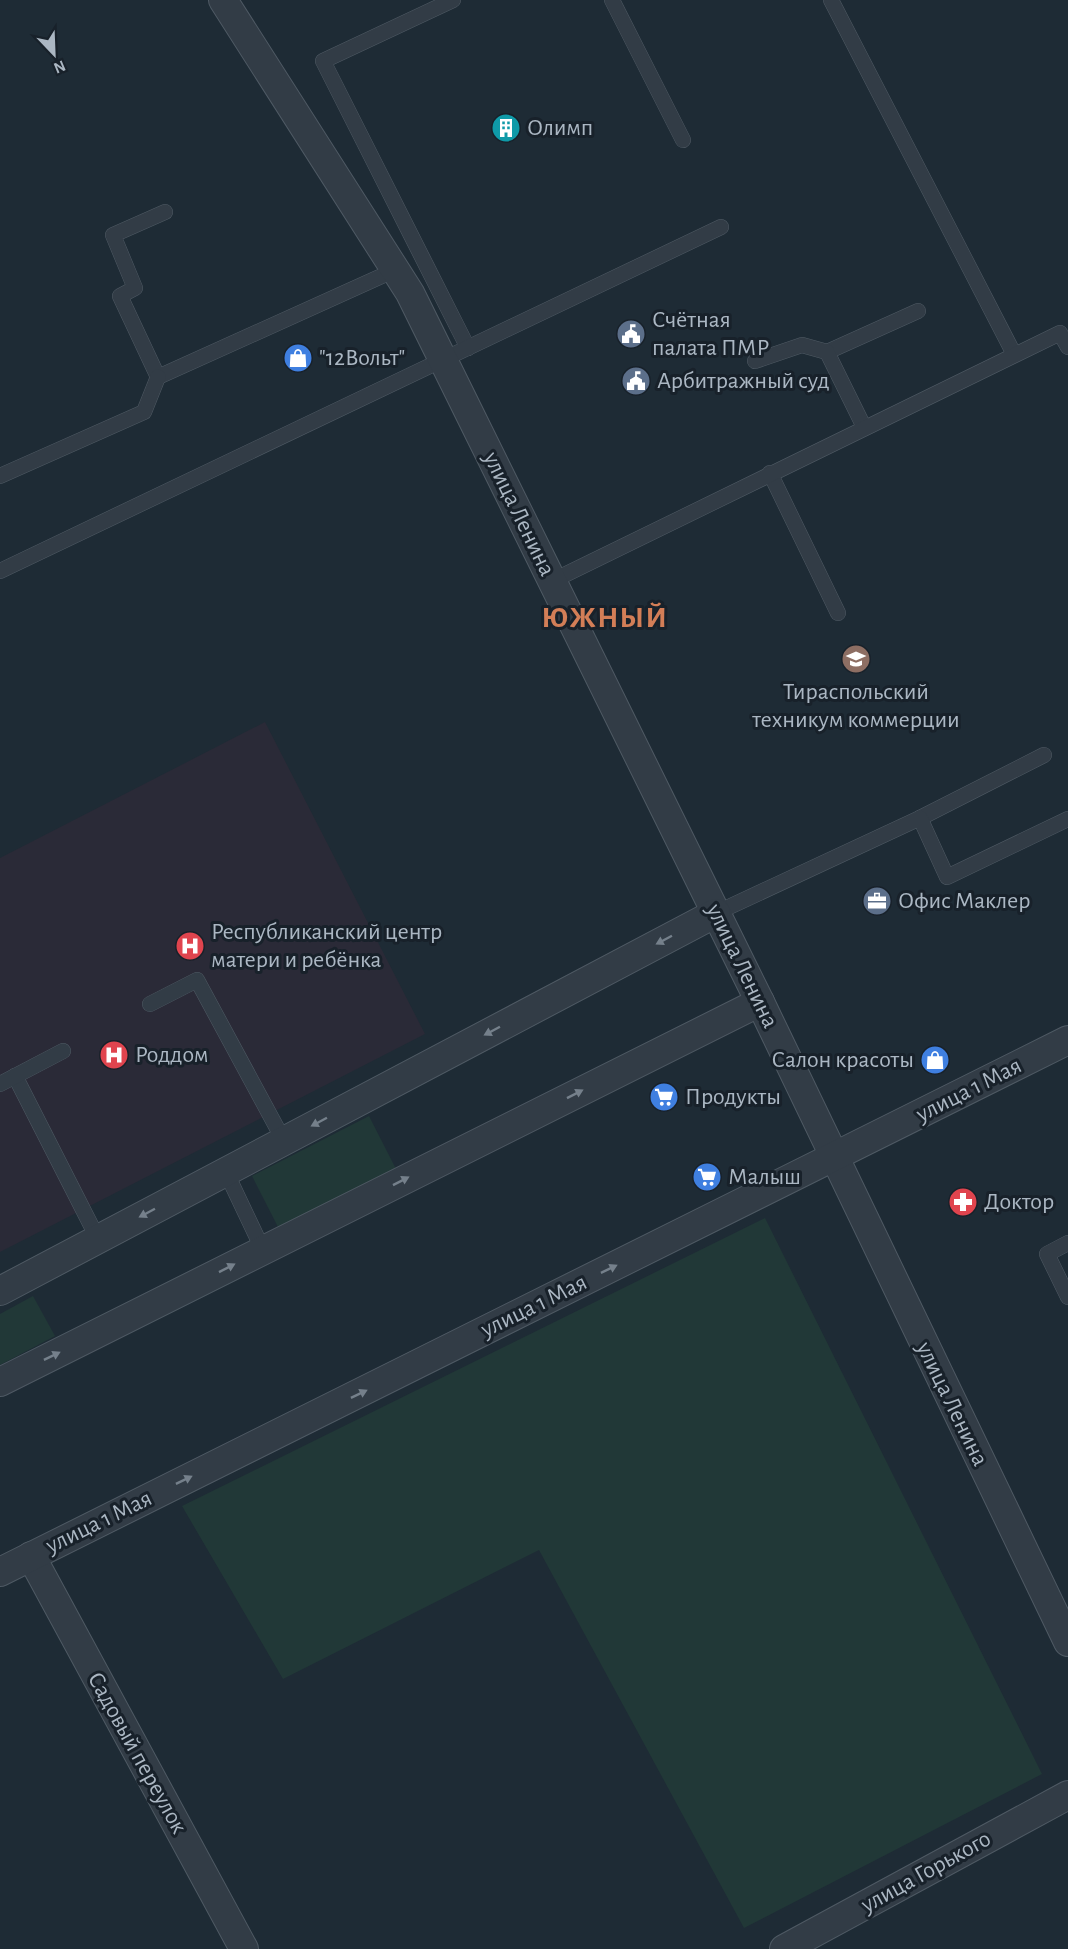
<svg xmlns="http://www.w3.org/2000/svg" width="1068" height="1949" font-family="'Alegreya Sans',sans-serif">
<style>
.medical{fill:#2a2a37}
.green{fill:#213837}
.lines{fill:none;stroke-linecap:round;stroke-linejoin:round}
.lane-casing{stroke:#4f5a64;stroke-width:16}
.street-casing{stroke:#4f5a64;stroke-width:30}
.lane{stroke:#323c46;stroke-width:15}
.street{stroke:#323c46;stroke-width:28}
.oneway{fill:#75808b}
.labels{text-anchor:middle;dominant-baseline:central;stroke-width:6;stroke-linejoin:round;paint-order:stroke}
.poi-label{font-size:24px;fill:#abb7c3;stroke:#18212a;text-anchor:start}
.street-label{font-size:24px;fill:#abb7c3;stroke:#18212a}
.district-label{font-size:30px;font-weight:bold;letter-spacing:1.5px;fill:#d37e57;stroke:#18212a}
</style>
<rect width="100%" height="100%" fill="#1e2b35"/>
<path class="medical" d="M265,722L425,1034L0,1252V858Z"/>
<g class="green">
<path d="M369,1116L396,1169L279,1229L252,1176Z"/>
<path d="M765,1218L1042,1774L744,1928L539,1550L283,1679L182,1506Z"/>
<path d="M33,1296L55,1336L0,1365V1314Z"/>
</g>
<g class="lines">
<g class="lane-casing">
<g id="lane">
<path d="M453,0L323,61L468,348"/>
<path d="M612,0L683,140"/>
<path d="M831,0L1014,354"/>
<path d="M165,212L113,235L135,288L120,296L158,377L395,270"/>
<path d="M827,352L918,311"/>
<path d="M755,361L802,345L827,352L864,427"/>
<path d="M770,473L838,613"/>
<path d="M0,476L144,412L158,377"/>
<path d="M0,571L721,227"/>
<path d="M552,581L1060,333L1068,347"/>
<path d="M920,818L1044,755"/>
<path d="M716,913L920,818L947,877L1068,819"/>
<path d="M150,1004L197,980L284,1141"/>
<path d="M15,1076L98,1239"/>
<path d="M0,1084L63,1051"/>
<path d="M226,1172L263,1250"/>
<path d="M1068,1243L1047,1254L1068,1297"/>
</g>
</g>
<g class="street-casing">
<g id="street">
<path d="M223,0L410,293L760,1002L1068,1642"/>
<path d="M0,1291L716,913"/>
<path d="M0,1382L760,1002"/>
<path d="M31,1556L244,1949"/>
<path d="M0,1572L1068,1040"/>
<path d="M784,1949L1068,1795"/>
</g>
</g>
<use href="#lane" class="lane"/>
<use href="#street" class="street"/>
</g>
<defs><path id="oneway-solid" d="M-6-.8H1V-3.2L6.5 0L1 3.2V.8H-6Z" transform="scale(1.5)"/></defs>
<g class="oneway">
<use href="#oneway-solid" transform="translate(664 940) rotate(152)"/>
<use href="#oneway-solid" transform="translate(492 1031) rotate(152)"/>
<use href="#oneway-solid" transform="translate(575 1094) rotate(-27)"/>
<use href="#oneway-solid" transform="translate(319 1122) rotate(152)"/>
<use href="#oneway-solid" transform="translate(401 1181) rotate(-27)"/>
<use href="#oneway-solid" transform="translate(147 1213) rotate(152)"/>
<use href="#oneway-solid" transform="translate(227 1268) rotate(-27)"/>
<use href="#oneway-solid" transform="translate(609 1269) rotate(-26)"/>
<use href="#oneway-solid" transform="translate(52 1356) rotate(-26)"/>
<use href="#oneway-solid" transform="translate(359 1394) rotate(-26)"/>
<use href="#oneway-solid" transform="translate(184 1480) rotate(-26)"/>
</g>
<defs>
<g id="building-disc" transform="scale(1.5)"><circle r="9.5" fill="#0f9aa8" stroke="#18212a"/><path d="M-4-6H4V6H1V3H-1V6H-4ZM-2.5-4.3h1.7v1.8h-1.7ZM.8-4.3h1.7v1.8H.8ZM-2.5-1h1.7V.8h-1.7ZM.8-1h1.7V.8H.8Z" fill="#fff"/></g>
<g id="civic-disc" transform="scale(1.5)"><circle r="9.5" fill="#5c6f8a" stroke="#18212a"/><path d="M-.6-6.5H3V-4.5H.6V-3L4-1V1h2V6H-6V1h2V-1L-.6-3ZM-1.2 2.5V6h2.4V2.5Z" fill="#fff"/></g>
<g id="shop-disc" transform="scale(1.5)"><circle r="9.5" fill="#3f7fe0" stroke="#18212a"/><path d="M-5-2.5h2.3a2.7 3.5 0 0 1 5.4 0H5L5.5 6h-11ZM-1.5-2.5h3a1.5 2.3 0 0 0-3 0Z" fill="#fff"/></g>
<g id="university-disc" transform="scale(1.5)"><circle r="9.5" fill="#8d6e63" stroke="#18212a"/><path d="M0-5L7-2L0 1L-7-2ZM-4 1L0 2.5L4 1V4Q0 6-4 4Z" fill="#fff"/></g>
<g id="office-disc" transform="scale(1.5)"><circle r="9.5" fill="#5c6f8a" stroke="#18212a"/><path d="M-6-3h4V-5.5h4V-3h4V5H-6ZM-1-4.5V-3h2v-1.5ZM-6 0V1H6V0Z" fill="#fff"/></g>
<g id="hospital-disc" transform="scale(1.5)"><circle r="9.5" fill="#e0444e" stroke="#18212a"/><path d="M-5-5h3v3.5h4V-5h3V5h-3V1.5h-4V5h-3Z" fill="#fff"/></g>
<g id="supermarket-disc" transform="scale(1.5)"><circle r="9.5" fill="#3f7fe0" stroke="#18212a"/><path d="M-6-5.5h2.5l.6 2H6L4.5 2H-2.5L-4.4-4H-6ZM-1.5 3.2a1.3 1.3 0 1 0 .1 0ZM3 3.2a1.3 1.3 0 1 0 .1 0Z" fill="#fff"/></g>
<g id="pharmacy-disc" transform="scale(1.5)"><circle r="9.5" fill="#e0444e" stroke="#18212a"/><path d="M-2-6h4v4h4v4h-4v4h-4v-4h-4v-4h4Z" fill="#fff"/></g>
</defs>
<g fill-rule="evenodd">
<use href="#building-disc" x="506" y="128"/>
<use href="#civic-disc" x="631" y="334"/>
<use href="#shop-disc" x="298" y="358"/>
<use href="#civic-disc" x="636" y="381"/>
<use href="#university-disc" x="856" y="659"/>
<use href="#office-disc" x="877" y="901"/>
<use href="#hospital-disc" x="190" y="946"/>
<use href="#hospital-disc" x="114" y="1055"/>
<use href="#shop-disc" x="935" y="1060"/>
<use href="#supermarket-disc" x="664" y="1097"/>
<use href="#supermarket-disc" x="707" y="1177"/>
<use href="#pharmacy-disc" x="963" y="1202"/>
</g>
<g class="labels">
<g class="poi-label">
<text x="527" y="128">Олимп</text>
<text x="652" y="320">Счётная<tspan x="652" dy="28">палата ПМР</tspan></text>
<text x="319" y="358">"12Вольт"</text>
<text x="657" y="381">Арбитражный суд</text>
<text x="856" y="692" text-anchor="middle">Тираспольский<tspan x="856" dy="28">техникум коммерции</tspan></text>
<text x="898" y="901">Офис Маклер</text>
<text x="211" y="932">Республиканский центр<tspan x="211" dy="28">матери и ребёнка</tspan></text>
<text x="135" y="1055">Роддом</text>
<text x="914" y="1060" text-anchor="end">Салон красоты</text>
<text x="685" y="1097">Продукты</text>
<text x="728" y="1177">Малыш</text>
<text x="984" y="1202">Доктор</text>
</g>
<g class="street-label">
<text transform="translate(519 514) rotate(64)">улица Ленина</text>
<text transform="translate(742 966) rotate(64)">улица Ленина</text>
<text transform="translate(969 1090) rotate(-27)">улица 1 Мая</text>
<text transform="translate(534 1306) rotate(-26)">улица 1 Мая</text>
<text transform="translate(952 1404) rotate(64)">улица Ленина</text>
<text transform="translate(99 1522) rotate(-26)">улица 1 Мая</text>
<text transform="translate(137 1753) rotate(61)">Садовый переулок</text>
<text transform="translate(926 1872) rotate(-29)">улица Горького</text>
</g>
<g class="district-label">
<text x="605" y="618">ЮЖНЫЙ</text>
</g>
</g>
<g transform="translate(54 54) rotate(157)" stroke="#18212a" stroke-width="4.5" paint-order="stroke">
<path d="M0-4.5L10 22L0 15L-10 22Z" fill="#abb7c3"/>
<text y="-9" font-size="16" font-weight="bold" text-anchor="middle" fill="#abb7c3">N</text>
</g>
</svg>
